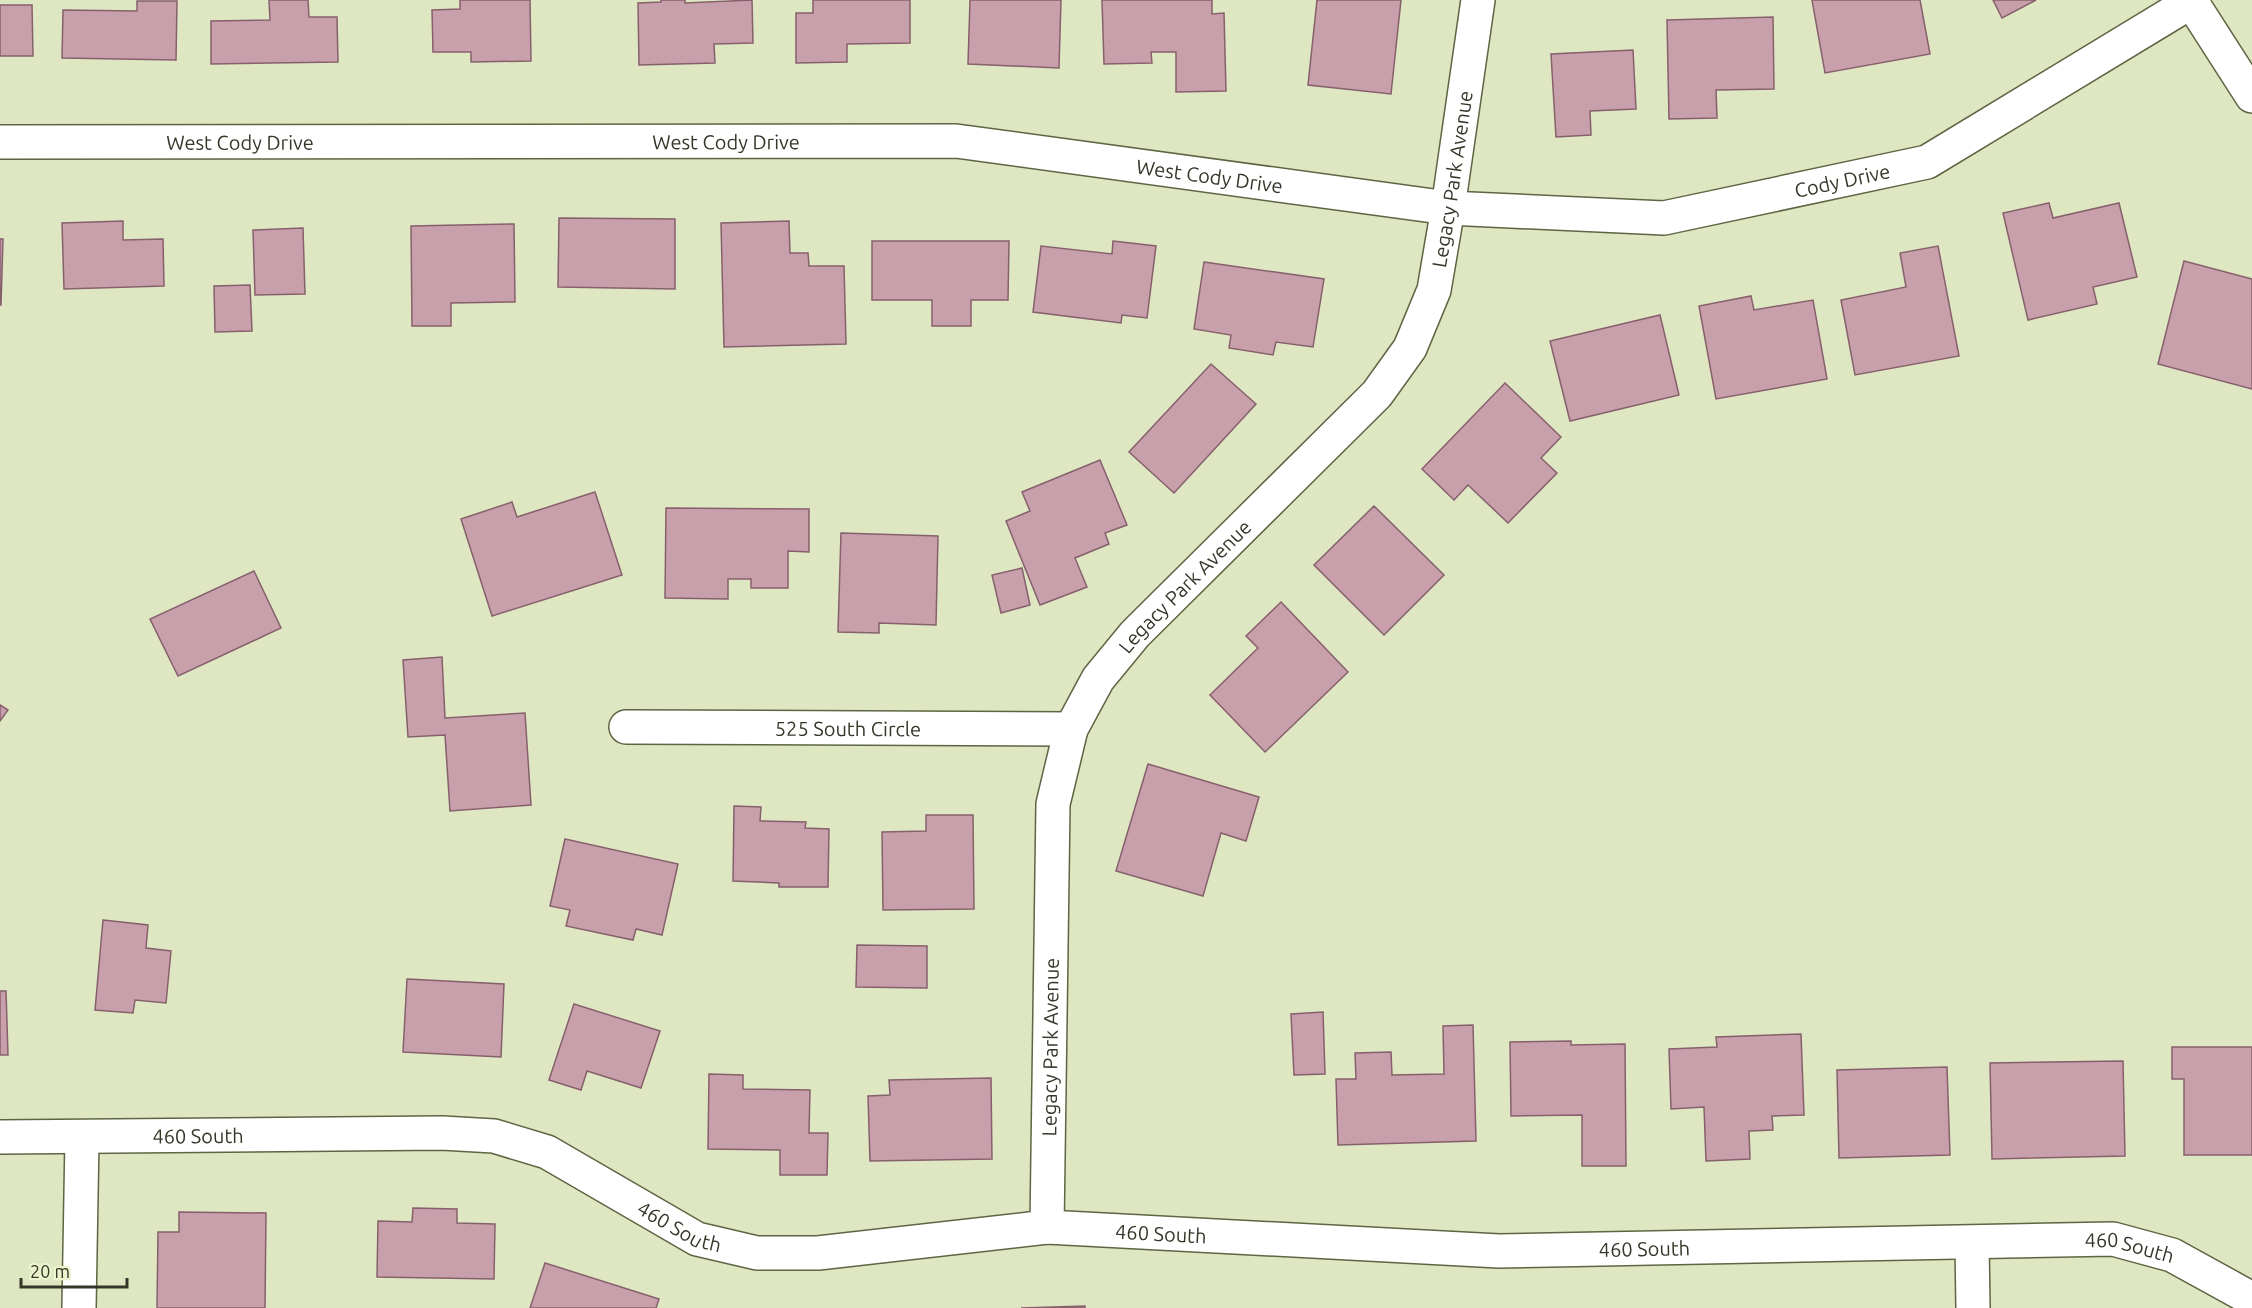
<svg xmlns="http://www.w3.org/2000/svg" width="2252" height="1308" font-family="Ubuntu,sans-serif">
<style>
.building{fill:#c8a0ac;stroke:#86606c;stroke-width:1.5}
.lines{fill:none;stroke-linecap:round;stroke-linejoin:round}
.minor-casing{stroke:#5e6543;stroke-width:36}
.minor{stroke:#fff;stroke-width:33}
.labels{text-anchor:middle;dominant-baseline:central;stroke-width:4.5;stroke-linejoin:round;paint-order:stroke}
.street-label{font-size:20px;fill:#353829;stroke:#ebf4ce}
</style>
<rect width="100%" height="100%" fill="#dee7c1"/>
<g class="building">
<path d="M269,0H308L309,17H337L338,62L211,64V21L270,20Z"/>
<path d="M460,0H530L531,61L471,62V52H433L432,10L460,9Z"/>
<path d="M661,0H685V3L752,0L753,43L714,44L715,63L639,65L638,3L661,2Z"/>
<path d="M813,0H910V43L847,44V62L796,63V13H813Z"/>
<path d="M970,0H1061L1059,68L968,64Z"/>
<path d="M1102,0H1212V14L1224,13L1226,91L1176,92V52H1151L1152,63L1104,64Z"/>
<path d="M1317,0H1401L1391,94L1308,85Z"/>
<path d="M1812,0H1920L1930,54L1825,73Z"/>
<path d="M1993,0H2036L2002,18Z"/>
<path d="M137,1H177L176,60L62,58L63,10L137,11Z"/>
<path d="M0,5H32L33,56H0Z"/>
<path d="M1773,17L1774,89L1716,90L1717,118L1669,119L1667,20Z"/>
<path d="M1633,50L1636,109L1590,111L1591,135L1556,137L1551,54Z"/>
<path d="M2049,203L2053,218L2119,203L2137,277L2093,287L2097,304L2028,320L2003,213Z"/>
<path d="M559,218L675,219V289L558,287Z"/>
<path d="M123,221V240L163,239L164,286L64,289L62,223Z"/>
<path d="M789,221L790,253H808L809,266H844L846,344L724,347L721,223Z"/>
<path d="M514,224L515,302L451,303V326H412L411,226Z"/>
<path d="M303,228L305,294L255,295L253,230Z"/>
<path d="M0,239H3L1,305H0Z"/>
<path d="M872,241H1009L1008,300H971V326H932V300H872Z"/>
<path d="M1113,241L1156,246L1147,318L1122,315L1121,323L1033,312L1041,246L1112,254Z"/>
<path d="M1938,246L1959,356L1855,375L1841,300L1906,287L1900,253Z"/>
<path d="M2184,261L2252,279V389L2158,364Z"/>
<path d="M1204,262L1324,279L1313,347L1276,342L1273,355L1229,348L1231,335L1194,329Z"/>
<path d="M250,285L252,331L215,332L214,286Z"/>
<path d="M1751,296L1754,310L1813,300L1827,379L1716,399L1699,306Z"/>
<path d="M1660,315L1679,395L1570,421L1550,341Z"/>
<path d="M1211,364L1256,404L1174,493L1129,452Z"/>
<path d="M1505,383L1561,437L1541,458L1557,473L1508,523L1468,485L1454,500L1422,469Z"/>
<path d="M1100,460L1127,525L1105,533L1109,544L1075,558L1087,587L1040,605L1006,521L1030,511L1022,492Z"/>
<path d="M595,492L622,575L492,616L461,519L512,502L517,517Z"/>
<path d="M1374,506L1444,575L1384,635L1314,565Z"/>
<path d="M666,508L809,509V552L788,551V588H751V579H728V599L665,598Z"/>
<path d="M841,533L938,536L936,625L879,623V633L838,632Z"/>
<path d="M1022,568L1030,605L1001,613L992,575Z"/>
<path d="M254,571L281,628L178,676L150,619Z"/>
<path d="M1281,602L1348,672L1265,752L1210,695L1258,648L1246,636Z"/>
<path d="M442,657L445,718L525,713L531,805L450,811L445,735L408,737L403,660Z"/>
<path d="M0,705L8,710L0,721Z"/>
<path d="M1148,764L1259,797L1246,841L1221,833L1203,896L1116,871Z"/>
<path d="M734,806L761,807L760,821L806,822L805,828L829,829L828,887H779V883L733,881Z"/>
<path d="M926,815H973L974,909L883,910L882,832L926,831Z"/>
<path d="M565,839L678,864L662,935L636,929L633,940L566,926L570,910L550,906Z"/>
<path d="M103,920L148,925L146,948L171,951L166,1003L135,1000L133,1013L95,1010Z"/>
<path d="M857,945L927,946V988L856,987Z"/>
<path d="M407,979L504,984L501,1057L403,1052Z"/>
<path d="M0,991H6L8,1055H0Z"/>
<path d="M574,1004L660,1031L641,1088L587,1071L581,1090L549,1080Z"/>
<path d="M1323,1012L1325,1074L1294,1075L1291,1014Z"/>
<path d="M1473,1025L1476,1141L1338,1145L1336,1079H1356L1355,1053L1391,1052L1392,1075L1444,1074L1443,1026Z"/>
<path d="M1801,1034L1804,1115L1772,1116L1773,1130L1749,1131L1750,1159L1706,1161L1704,1107L1671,1109L1669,1049L1717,1047L1716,1037Z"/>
<path d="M1571,1041V1045L1625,1044L1626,1166H1582V1115L1511,1116L1510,1042Z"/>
<path d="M2172,1047H2252V1155H2184V1079H2172Z"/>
<path d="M2123,1061L2125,1156L1992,1159L1990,1063Z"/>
<path d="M1947,1067L1950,1155L1839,1158L1837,1070Z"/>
<path d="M709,1074L743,1075V1089L810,1090L809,1133H828L827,1175H780V1150L708,1149Z"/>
<path d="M991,1078L992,1159L870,1161L868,1096L890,1095L889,1080Z"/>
<path d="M413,1208L457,1209V1223L495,1224L494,1279L377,1277L378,1221L412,1222Z"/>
<path d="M179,1212L266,1213L265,1308H157L158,1232H179Z"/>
<path d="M545,1263L659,1299L656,1308H530Z"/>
<path d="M1085,1306V1308H1021Z"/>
</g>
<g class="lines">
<g class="minor-casing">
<g id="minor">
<path d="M2191,1L2252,96"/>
<path id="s1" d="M0,142L956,141L1448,208L1664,218L1927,162L2194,0"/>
<path id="s2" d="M626,727L1071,729"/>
<path id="s3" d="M0,1137L442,1133L494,1136L547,1152L697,1239L757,1253H818L1047,1227L1499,1251L2113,1239L2172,1255L2252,1299"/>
<path id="s4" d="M1047,1227L1053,804L1071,729L1098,679L1135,634L1377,394L1410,348L1434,290L1448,208L1478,0"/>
<path d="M1972,1243L1973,1308"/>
<path d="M79,1308L82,1138"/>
</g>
</g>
<use href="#minor" class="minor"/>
</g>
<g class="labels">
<g class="street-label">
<text stroke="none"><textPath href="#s1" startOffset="240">West Cody Drive</textPath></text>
<text stroke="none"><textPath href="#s1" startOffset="726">West Cody Drive</textPath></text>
<text stroke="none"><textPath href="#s1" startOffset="1212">West Cody Drive</textPath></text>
<text stroke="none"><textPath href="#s4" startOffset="1188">Legacy Park Avenue</textPath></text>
<text stroke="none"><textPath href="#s1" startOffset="1851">Cody Drive</textPath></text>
<text stroke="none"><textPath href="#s4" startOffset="684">Legacy Park Avenue</textPath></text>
<text stroke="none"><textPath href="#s2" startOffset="222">525 South Circle</textPath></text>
<text stroke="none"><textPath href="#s4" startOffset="180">Legacy Park Avenue</textPath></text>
<text stroke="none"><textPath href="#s3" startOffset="198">460 South</textPath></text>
<text stroke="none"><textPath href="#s3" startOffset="702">460 South</textPath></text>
<text stroke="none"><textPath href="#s3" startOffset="1190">460 South</textPath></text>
<text stroke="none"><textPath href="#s3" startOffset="1674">460 South</textPath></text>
<text stroke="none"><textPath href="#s3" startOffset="2160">460 South</textPath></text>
</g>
</g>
<path d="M21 1278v9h106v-9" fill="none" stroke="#353829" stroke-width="3"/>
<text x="30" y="1278" font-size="18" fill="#353829" stroke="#ebf4ce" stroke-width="4.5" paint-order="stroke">20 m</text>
</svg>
